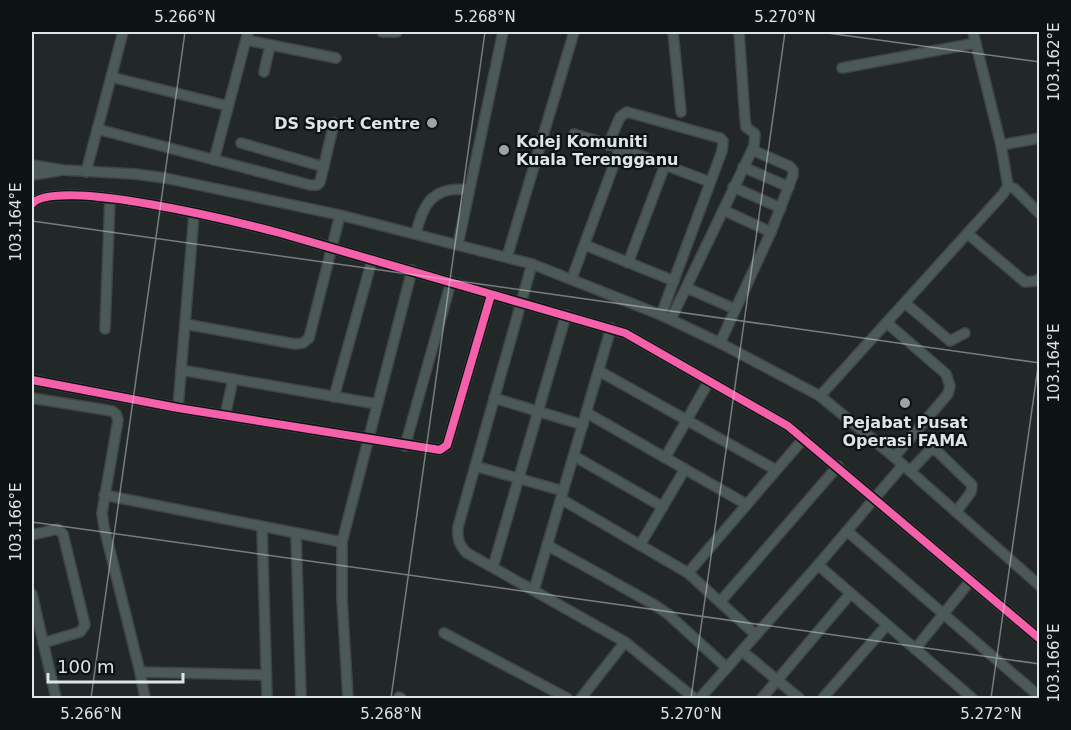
<svg xmlns="http://www.w3.org/2000/svg" width="1071" height="730" font-family="'DejaVu Sans',sans-serif">
<style>
.lines{fill:none;stroke-linecap:round;stroke-linejoin:round}
.minor-casing{stroke:#414545;stroke-width:12}
.minor{stroke:#4b5a56;stroke-width:9}
.cycleway-casing{stroke:#0d1313;stroke-width:11}
.cycleway{stroke:#f560ab;stroke-width:8}
.ticks{fill:none;stroke:#dde5e5;stroke-width:1.5;stroke-opacity:0.45}
.poi-dot{fill:#9ca3a3;stroke:#0d1313;stroke-width:2}
.labels{text-anchor:middle;dominant-baseline:central;stroke-width:4.5;stroke-linejoin:round;paint-order:stroke}
.poi-label{font-size:16px;font-weight:bold;fill:#dde5e5;stroke:#0d1313;text-anchor:end}
.neatline{fill:none;stroke:#dde5e5;stroke-width:2}
.ticks-label{font-size:15px;text-anchor:middle;fill:#dde5e5}
</style>
<rect width="100%" height="100%" fill="#222828"/>
<g class="lines">
<g class="minor-casing">
<g id="minor">
<path d="M382,32H397"/>
<path d="M673,32L681,112"/>
<path d="M246,40L336,58"/>
<path d="M842,68L976,43"/>
<path d="M264,72L270,46"/>
<path d="M111,77L228,106"/>
<path d="M97,129L310,185H317L320,182L334,123"/>
<path d="M574,134L620,148L710,182"/>
<path d="M241,143L324,167"/>
<path d="M608,145L620,117L627,112L720,138L723,141L722,151L661,315"/>
<path d="M1001,145L1040,138"/>
<path d="M214,160L248,32"/>
<path d="M32,165L63,170L135,174L165,178L340,215L532,264L661,315L720,343L820,396L894,457L1040,586"/>
<path d="M743,167L789,187"/>
<path d="M86,172L123,32"/>
<path d="M32,175L58,171"/>
<path d="M1008,186L1015,189L1040,214"/>
<path d="M733,187L781,208"/>
<path d="M32,204C55,176 242,223 280,233L625,333L788,426L1040,639"/>
<path d="M723,210L771,232"/>
<path d="M416,234C423,202 435,185 469,190"/>
<path d="M968,234L1025,282L1036,281L1040,278"/>
<path d="M458,244L503,32"/>
<path d="M585,245L674,281"/>
<path d="M507,257L574,32"/>
<path d="M628,263L665,165"/>
<path d="M532,264L458,527C457,539 459,545 467,553L625,642L694,698"/>
<path d="M572,278L620,148"/>
<path d="M687,288L735,309"/>
<path d="M905,303L950,341L965,333"/>
<path d="M671,319L754,146L755,134L746,127L745,119L739,32"/>
<path d="M887,323L946,374L950,386L948,394L894,457"/>
<path d="M185,324L295,344L303,343L309,338L340,215"/>
<path d="M105,329L110,198"/>
<path d="M720,343L771,232L793,175V170L789,166L752,150"/>
<path d="M181,370L377,404"/>
<path d="M599,371L776,470"/>
<path d="M32,380L178,408L440,450L447,445L491,295"/>
<path d="M820,396L1003,194L1008,186L1001,145L973,32"/>
<path d="M334,397L372,260"/>
<path d="M32,398L112,411L116,414L118,420L102,513L104,527L140,672L266,675"/>
<path d="M494,398L583,425"/>
<path d="M178,408L194,214"/>
<path d="M587,413L746,504"/>
<path d="M225,416L233,379"/>
<path d="M405,446L451,282"/>
<path d="M574,456L663,507"/>
<path d="M665,458L709,381"/>
<path d="M475,466L563,491"/>
<path d="M910,471L931,449L938,452L972,485L971,492L956,512"/>
<path d="M104,495L342,542V599L348,698"/>
<path d="M561,499L688,573L756,635"/>
<path d="M262,527L267,698"/>
<path d="M847,531L1040,697"/>
<path d="M296,534L301,698"/>
<path d="M32,535L57,529L63,534L85,625L80,632L43,643"/>
<path d="M342,542L412,270"/>
<path d="M547,545L653,604L668,614L727,668"/>
<path d="M640,545L685,469"/>
<path d="M818,565L972,698"/>
<path d="M493,567L566,315"/>
<path d="M688,573L804,438"/>
<path d="M534,590L611,328"/>
<path d="M32,594L56,698"/>
<path d="M720,602L838,466"/>
<path d="M444,633L567,698"/>
<path d="M915,649L971,580"/>
<path d="M742,651L799,698"/>
<path d="M140,672L145,698"/>
<path d="M399,697L401,698"/>
<path d="M581,698L625,642"/>
<path d="M700,698L818,565L903,465"/>
<path d="M762,698L850,594"/>
<path d="M823,698L887,625"/>
</g>
</g>
<use href="#minor" class="minor"/>
<g class="cycleway-casing">
<g id="cycleway">
<path d="M32,204C55,176 242,223 280,233L625,333L788,426L1040,639"/>
<path d="M32,380L178,408L440,450L447,445L491,295"/>
</g>
</g>
<use href="#cycleway" class="cycleway"/>
</g>
<path class="ticks" d="M820,32L1040,62M32,221L1040,363M32,522L1040,664M91,698L185,32M391,698L485,32M691,698L785,32M991,698L1040,353"/>
<g class="poi-dot">
<circle cx="432" cy="123" r="6"/>
<circle cx="504" cy="150" r="6"/>
<circle cx="905" cy="403" r="6"/>
</g>
<g class="labels">
<g class="poi-label">
<text x="420" y="123">DS Sport Centre</text>
<text x="516" y="141" text-anchor="start">Kolej Komuniti<tspan x="516" dy="18">Kuala Terengganu</tspan></text>
<text x="905" y="422" text-anchor="middle">Pejabat Pusat<tspan x="905" dy="18">Operasi FAMA</tspan></text>
</g>
</g>
<rect width="1071" height="730" fill="none" stroke="#0d1313" stroke-width="66"/>
<path d="M48 673v9h135v-9" fill="none" stroke="#dde5e5" stroke-width="3"/>
<text x="57" y="673" font-size="18" fill="#dde5e5" stroke="#0d1313" stroke-width="4.5" paint-order="stroke">100 m</text>
<rect x="33" y="33" width="1005" height="664" class="neatline"/>
<g class="ticks-label">
<text x="185" y="22">5.266°N</text>
<text x="485" y="22">5.268°N</text>
<text x="785" y="22">5.270°N</text>
<text transform="translate(1054 62) rotate(-90)" y="5">103.162°E</text>
<text transform="translate(16 222) rotate(-90)" y="5">103.164°E</text>
<text transform="translate(1054 363) rotate(-90)" y="5">103.164°E</text>
<text transform="translate(16 522) rotate(-90)" y="5">103.166°E</text>
<text transform="translate(1054 663) rotate(-90)" y="5">103.166°E</text>
<text x="91" y="719">5.266°N</text>
<text x="391" y="719">5.268°N</text>
<text x="691" y="719">5.270°N</text>
<text x="991" y="719">5.272°N</text>
</g>
</svg>
